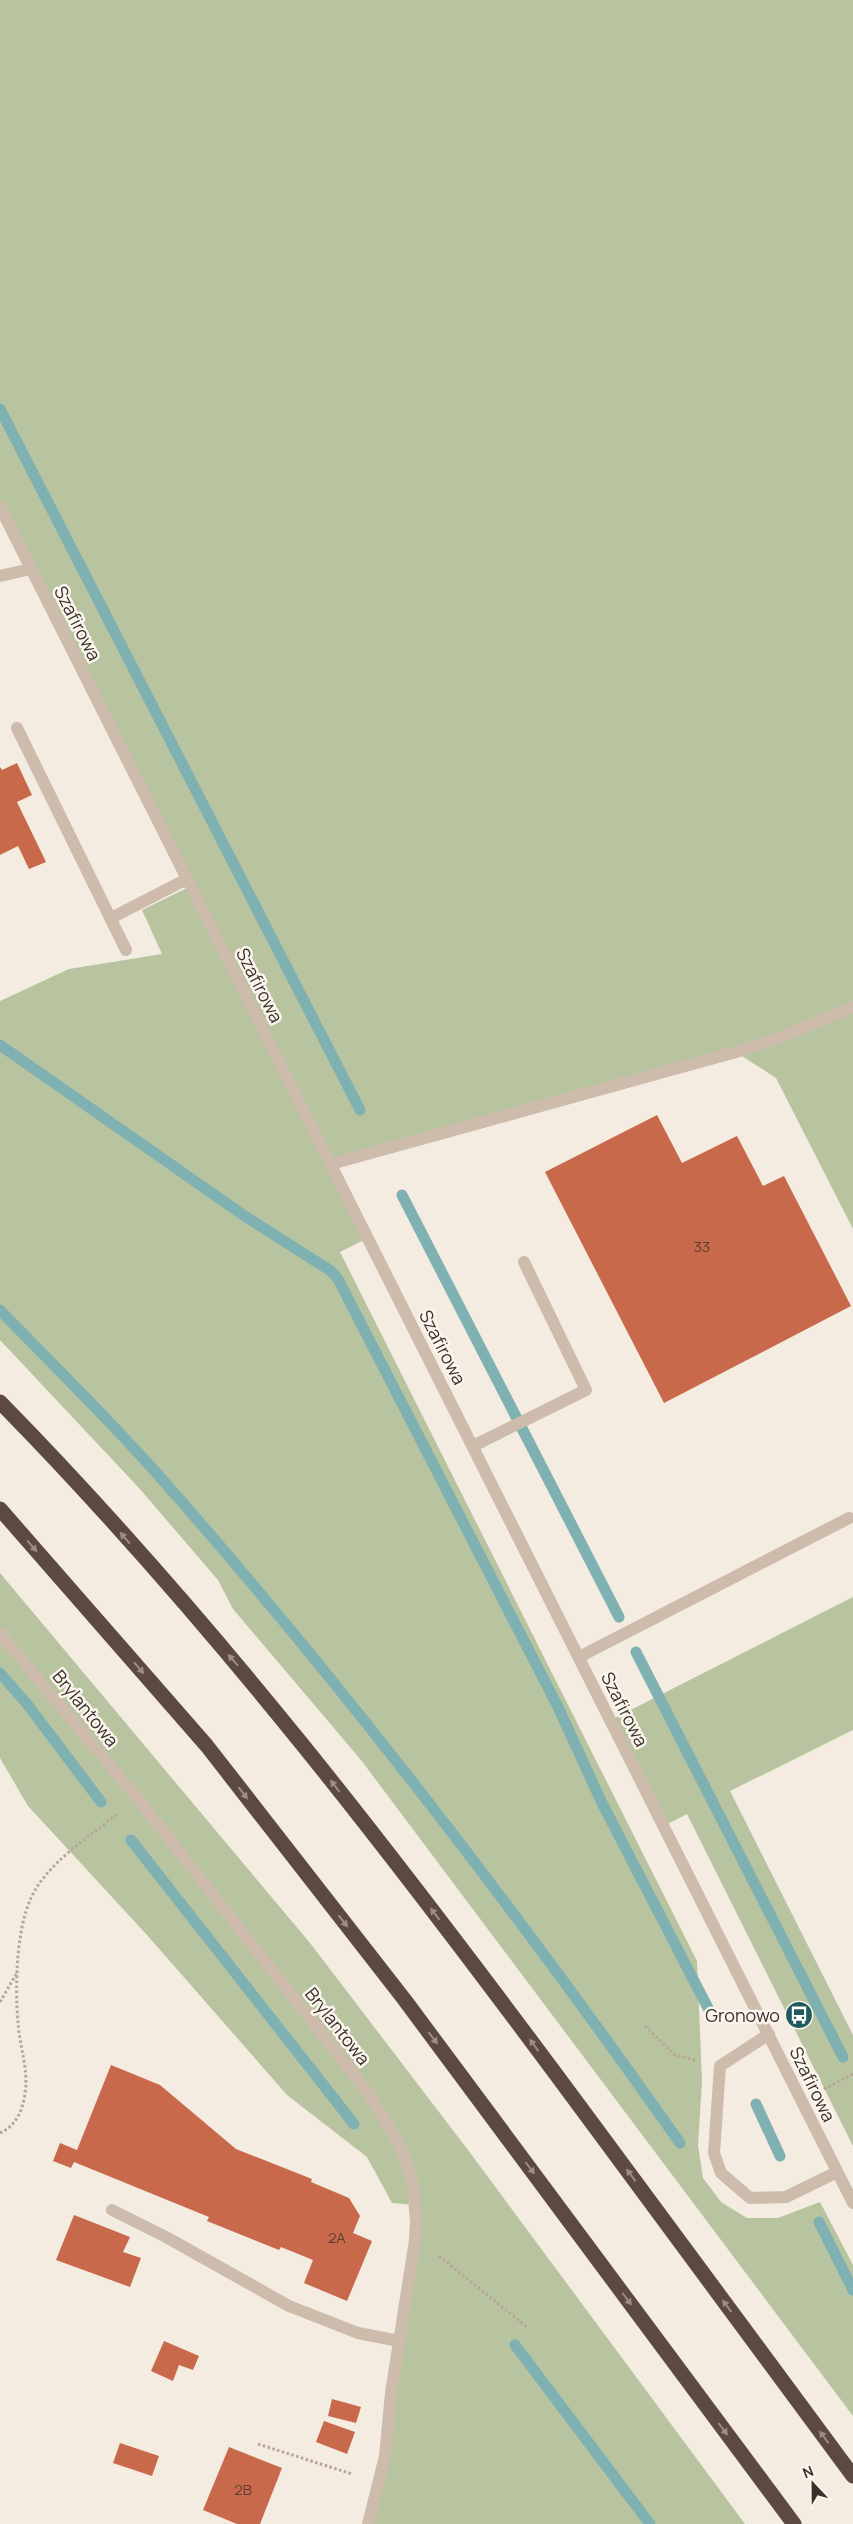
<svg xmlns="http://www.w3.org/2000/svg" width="853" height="2524" font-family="Manrope,sans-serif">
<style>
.green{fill:#b8c4a0}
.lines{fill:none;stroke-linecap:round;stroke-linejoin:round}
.stream{stroke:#7fb0b2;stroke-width:11}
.building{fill:#c8694b}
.path{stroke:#b9a596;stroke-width:3;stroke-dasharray:2.5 2.5;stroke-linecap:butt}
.service{stroke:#cdbbac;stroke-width:12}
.minor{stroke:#cdbbac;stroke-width:12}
.tertiary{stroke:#cdbbac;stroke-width:12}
.motorway{stroke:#5c4a42;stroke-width:15}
.oneway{fill:#9c8e87}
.labels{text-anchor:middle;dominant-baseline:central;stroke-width:5;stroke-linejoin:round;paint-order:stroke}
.number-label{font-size:15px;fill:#5e3e33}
.street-label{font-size:18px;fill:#3b302b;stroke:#fbf5ee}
.poi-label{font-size:18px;fill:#3b302b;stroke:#fbf5ee;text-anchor:end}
</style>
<rect width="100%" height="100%" fill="#f4ebe1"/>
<g class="green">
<path d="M0,0H853V1229L776,1078L736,1052L331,1164L368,1238L340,1252L697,1961L702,2081L698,2145L703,2178L721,2202L747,2218H778L820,2202L853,2265V2416L361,1760L233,1609L218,1580L139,1488L0,1340V1001L69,969L162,954L142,910L191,886L0,507Z"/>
<path d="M0,1573L310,1943L468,2150L745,2524H368L385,2456L415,2205L392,2203L367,2157L287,2095L147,1935L28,1806L0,1758Z"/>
<path d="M853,1597V1730L730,1791L853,2035V2146L687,1814L664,1826L611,1720Z"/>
</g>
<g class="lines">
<g class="stream">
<path d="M0,409L360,1110"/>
<path d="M0,1045L246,1217L331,1271L338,1279L558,1707L602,1803L708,2008"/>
<path d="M402,1195L619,1617"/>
<path d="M0,1310C54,1366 110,1420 161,1478C347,1689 518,1913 680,2143"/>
<path d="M636,1652L843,2057"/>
<path d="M0,1673L27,1704L101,1802"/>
<path d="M131,1840L354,2124"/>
<path d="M756,2104L780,2156"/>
<path d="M819,2222L853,2290"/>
<path d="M515,2345L650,2524"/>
</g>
</g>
<g class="building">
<path d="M17,763L32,795L17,802L46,862L29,869L18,846L0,855V767L2,770Z"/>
<path d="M657,1115L682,1163L737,1136L763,1186L784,1176L851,1306L664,1403L545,1172Z"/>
<path d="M800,2007L808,2024L801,2027L793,2009Z"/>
<path d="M111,2065L160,2085L236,2149L312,2179L311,2182L349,2198L360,2216L353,2233L372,2241L347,2301L304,2283L313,2260L281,2247L279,2250L207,2221L209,2217L74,2162L71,2168L53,2161L60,2143L77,2150Z"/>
<path d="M74,2215L130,2237L123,2252L141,2258L130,2287L56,2260Z"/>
<path d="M164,2341L199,2356L193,2370L179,2365L173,2381L151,2371Z"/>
<path d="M332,2399L361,2407L356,2423L328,2416Z"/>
<path d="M324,2421L355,2432L347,2454L316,2442Z"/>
<path d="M120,2443L159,2456L152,2476L113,2463Z"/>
<path d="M229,2447L282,2468L260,2524H237L203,2510Z"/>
</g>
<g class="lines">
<g class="path">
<path d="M0,2002L18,1971"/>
<path d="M645,2026L675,2055L695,2060"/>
<path d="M824,2089L853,2074"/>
<path d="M0,2133C16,2126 23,2110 25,2093C29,2070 19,2045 18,2022C15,1986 16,1931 31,1898C47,1863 88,1838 117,1814"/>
<path d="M439,2256L528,2328"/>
<path d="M258,2444L352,2474"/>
</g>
<g class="service">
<path d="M0,576L31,569"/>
<path d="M17,728L126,950"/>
<path d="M111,918L187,879"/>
<path d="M331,1164L736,1052L779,1038L853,1007"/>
<path d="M473,1446L586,1390L524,1262"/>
<path d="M579,1657L849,1518"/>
<path d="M769,2034L720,2066L714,2153L721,2173L750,2198L786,2197L837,2172"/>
<path d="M112,2210L166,2237L289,2306L358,2333L399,2341"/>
</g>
<path class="minor" d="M0,1633L138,1799L369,2094L398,2142L407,2165L413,2185L416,2222L415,2240L391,2393L385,2456L368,2524"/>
<path class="tertiary" d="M0,507L853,2203"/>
<g class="motorway">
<path d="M0,1402C213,1619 398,1861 578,2104C670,2228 761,2352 853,2476"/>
<path d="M0,1509L207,1746L404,1999L794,2524"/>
</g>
</g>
<defs><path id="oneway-solid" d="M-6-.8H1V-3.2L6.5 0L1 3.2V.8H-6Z" transform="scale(1.25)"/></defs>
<g class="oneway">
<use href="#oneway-solid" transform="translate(125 1538) rotate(-131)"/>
<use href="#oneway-solid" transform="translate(32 1546) rotate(49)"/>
<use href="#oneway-solid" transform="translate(233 1660) rotate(-131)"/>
<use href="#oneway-solid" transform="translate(139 1668) rotate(49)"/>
<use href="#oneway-solid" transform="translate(335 1786) rotate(-128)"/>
<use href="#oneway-solid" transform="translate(243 1793) rotate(52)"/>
<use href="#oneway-solid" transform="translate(435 1914) rotate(-128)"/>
<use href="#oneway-solid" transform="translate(343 1921) rotate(52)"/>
<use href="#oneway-solid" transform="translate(433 2038) rotate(53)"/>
<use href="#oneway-solid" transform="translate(534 2045) rotate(-126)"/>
<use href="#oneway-solid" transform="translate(530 2168) rotate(53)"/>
<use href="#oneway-solid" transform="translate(631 2175) rotate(-126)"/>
<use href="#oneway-solid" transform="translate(627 2299) rotate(53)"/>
<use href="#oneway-solid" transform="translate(727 2306) rotate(-126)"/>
<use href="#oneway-solid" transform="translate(723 2429) rotate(53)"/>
<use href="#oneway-solid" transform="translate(824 2437) rotate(-126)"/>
</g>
<defs>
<g id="bus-disc" transform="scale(1.4375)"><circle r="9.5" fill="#1f5a5e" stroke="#fbf5ee"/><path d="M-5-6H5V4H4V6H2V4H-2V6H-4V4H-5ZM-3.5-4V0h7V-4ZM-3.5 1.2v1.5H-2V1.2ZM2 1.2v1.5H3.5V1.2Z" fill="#fff"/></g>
</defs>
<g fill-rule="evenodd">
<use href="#bus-disc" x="799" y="2015"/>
</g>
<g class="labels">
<g class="number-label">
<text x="702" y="1246">33</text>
<text x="337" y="2237">2A</text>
<text x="243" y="2489">2B</text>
</g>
<g class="street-label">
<text transform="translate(78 623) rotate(63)">Szafirowa</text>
<text transform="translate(260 985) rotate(63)">Szafirowa</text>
<text transform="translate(443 1347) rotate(63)">Szafirowa</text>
<text transform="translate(86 1708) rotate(51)">Brylantowa</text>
<text transform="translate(625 1709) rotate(63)">Szafirowa</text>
<text transform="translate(338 2026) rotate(52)">Brylantowa</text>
<text transform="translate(813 2084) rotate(64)">Szafirowa</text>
</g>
<g class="poi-label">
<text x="780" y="2015">Gronowo</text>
</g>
</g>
<g transform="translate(813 2484) rotate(338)" stroke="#fbf5ee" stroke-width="4" paint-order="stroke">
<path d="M0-4L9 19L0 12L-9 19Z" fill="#3b302b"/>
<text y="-8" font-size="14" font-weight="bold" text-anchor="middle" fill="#3b302b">N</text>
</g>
</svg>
